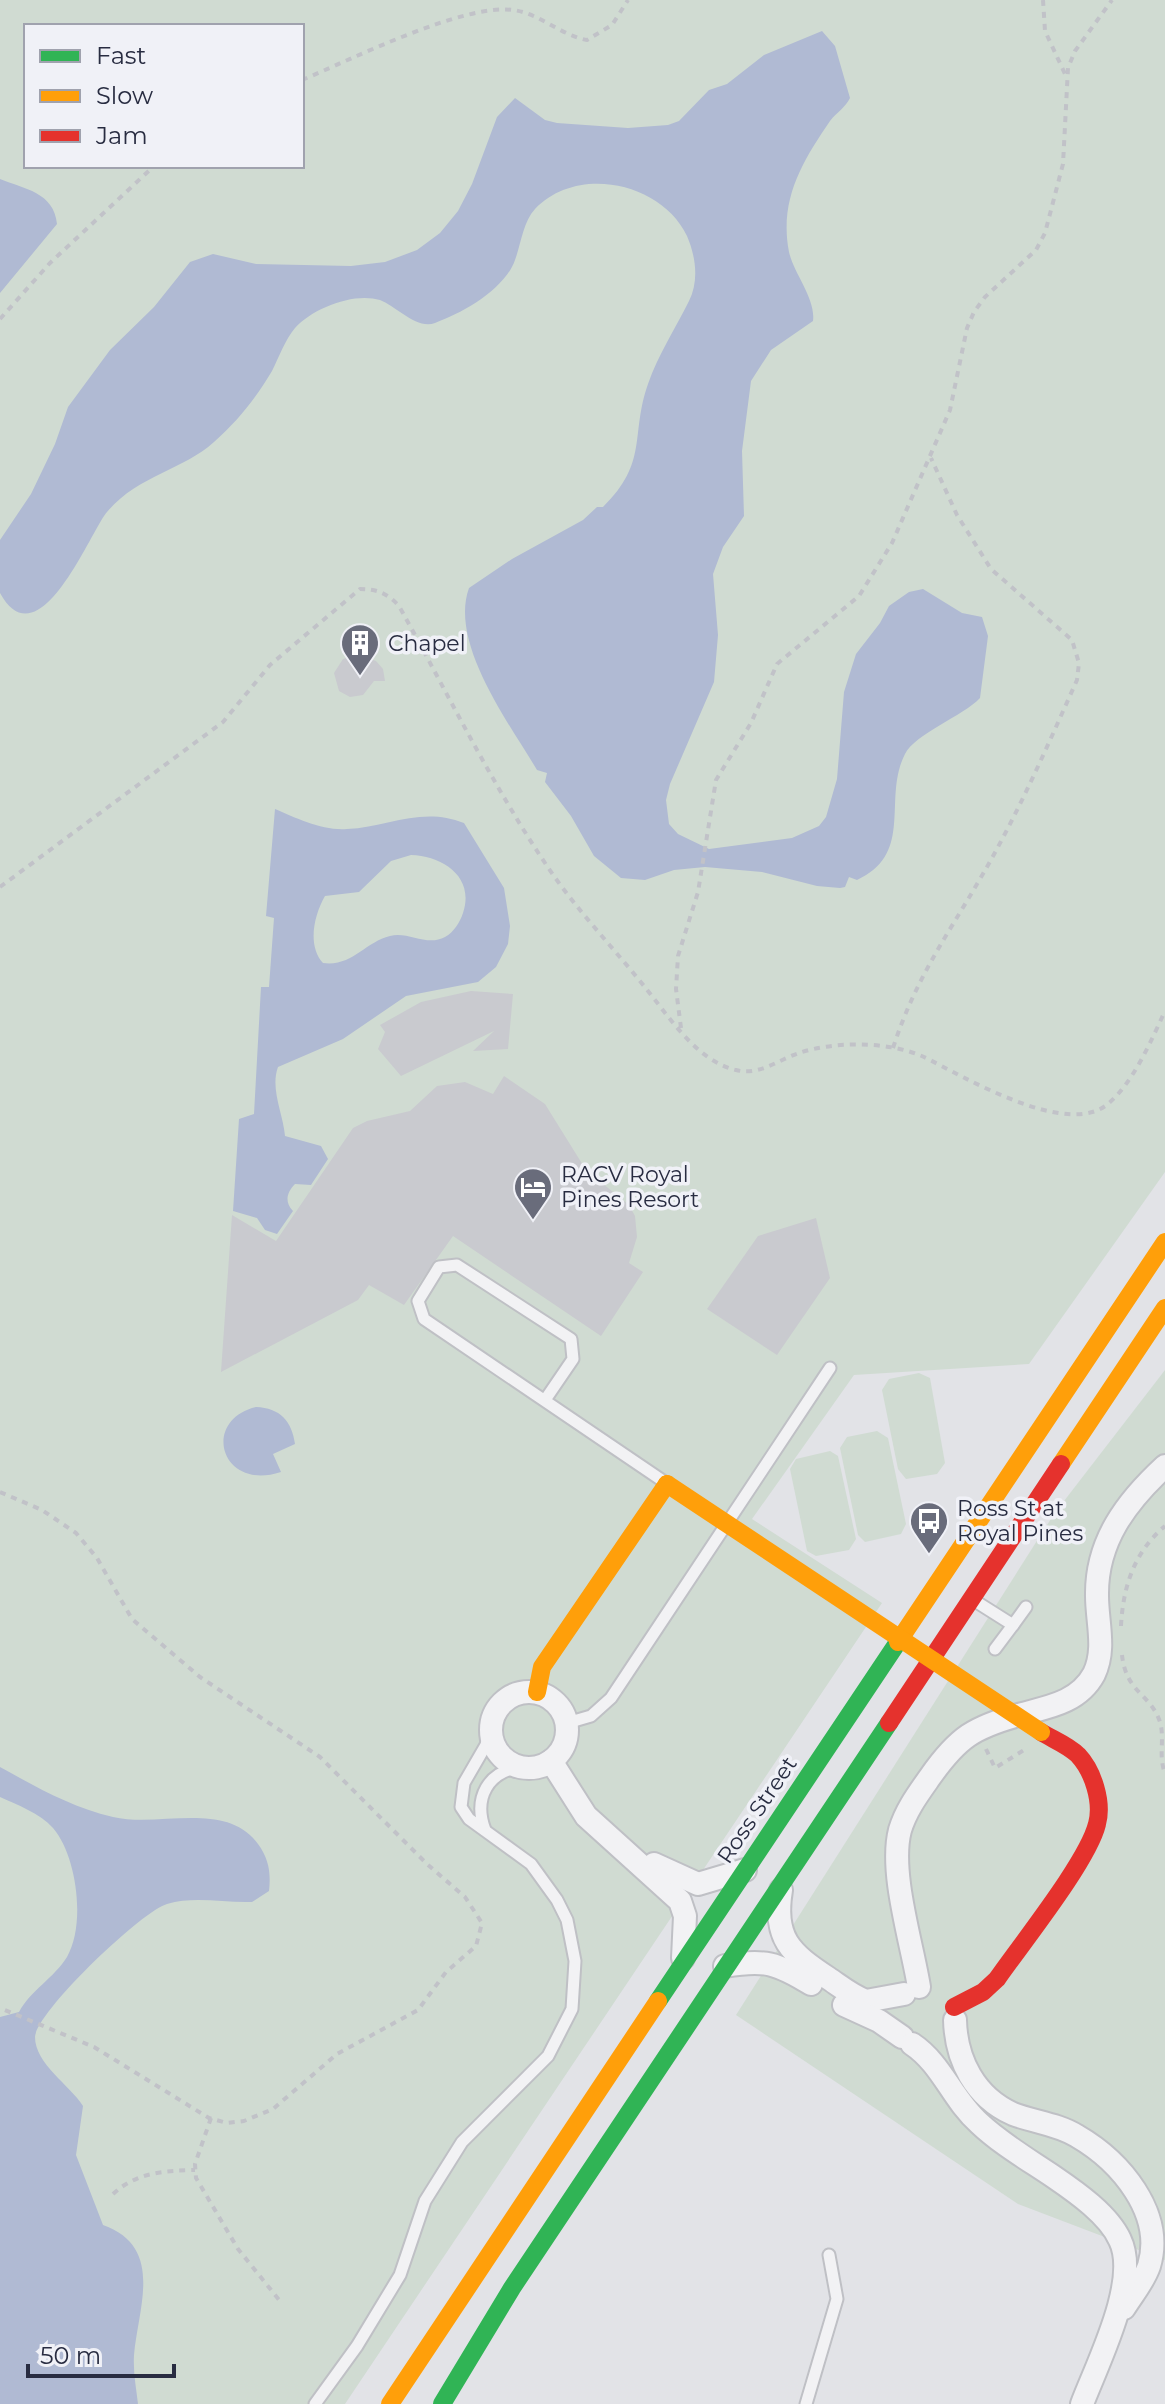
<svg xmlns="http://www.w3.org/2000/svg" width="1165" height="2404" font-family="Montserrat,sans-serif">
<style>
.green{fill:#d0dbd2;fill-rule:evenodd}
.water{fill:#b0bad3;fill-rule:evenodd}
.building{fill:#c9cacf}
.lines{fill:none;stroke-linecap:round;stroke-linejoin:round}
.lane-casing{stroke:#bfc0c5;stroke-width:15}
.street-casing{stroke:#bfc0c5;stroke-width:26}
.path{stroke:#c1c2c8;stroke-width:4;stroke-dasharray:6 6;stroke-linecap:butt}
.lane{stroke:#f2f2f4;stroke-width:11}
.street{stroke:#f2f2f4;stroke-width:22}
.fast{stroke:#30b455;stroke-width:18}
.slow{stroke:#ff9f0a;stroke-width:18}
.jam{stroke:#e5322d;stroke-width:18}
.slow-bridge{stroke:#ff9f0a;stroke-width:18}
.labels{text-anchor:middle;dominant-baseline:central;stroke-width:7;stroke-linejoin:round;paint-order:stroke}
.poi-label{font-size:22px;fill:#282c41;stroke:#f0f1f7;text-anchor:start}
.street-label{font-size:22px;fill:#282c41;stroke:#f0f1f7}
</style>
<rect width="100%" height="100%" fill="#e2e3e7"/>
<g class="green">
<path d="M0,0H1165V1172L1029,1364L854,1375L752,1519L882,1603L345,2404H0ZM26,26H302V166H26Z"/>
<path d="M1165,1370V2260L1018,2204L736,2015L1054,1514Z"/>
<path d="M919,1373L930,1378L945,1463L937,1474L906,1479L898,1469L882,1390L889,1379Z"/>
<path d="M877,1431L888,1438L906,1524L901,1534L865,1542L858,1535L840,1448L847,1437Z"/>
<path d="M830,1451L838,1456L856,1539L849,1550L816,1556L807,1551L790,1469L796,1459Z"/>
</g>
<g class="water">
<path d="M822,31L835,46L850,98C845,108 837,112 830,121C802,162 779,200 789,252C794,274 816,299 813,321L771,350L751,381L742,451L744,516L723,547L713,574L718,635L714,682L670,784L666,800L669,824L678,834L709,849L792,838L819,826L826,817L837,779L844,692L856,654L880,623L889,606L909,592L923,589L962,613L982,617L988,636L980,698C963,716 915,734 905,754C882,799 915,853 857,880L849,877L845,887L840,888L817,886L762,872L705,867L674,870L645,880L621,878L594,856L571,816L545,782L547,773L537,770C509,723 449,643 469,588L512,559L583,520L597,507H603C649,462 630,435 648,384C658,355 675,329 689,301C699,281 696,257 687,236C662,183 578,164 535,209C523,222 521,244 515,260C505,289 463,313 435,323C417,330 396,306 380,300C354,292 313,308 295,328C285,340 279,357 272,371C256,398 238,421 214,442C183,470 137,476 107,512C91,530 39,664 0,593V540L31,494L55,444L68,407L110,350L154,307L190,262L213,254L256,264L351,266L385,262L417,250L440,233L458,211L472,184L497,117L515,98L545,120L557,123L628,128L668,125L679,121L709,90L727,84L764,55Z"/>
<path d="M0,179C24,189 54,192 57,224L0,293Z"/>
<path d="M275,809C296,818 323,831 347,829C388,827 422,806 464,823L504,888L510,926L508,944L496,967L478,982L406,996L343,1039L278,1067C270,1089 283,1113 285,1136L321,1146L328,1159L311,1185L295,1184C287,1192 284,1202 293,1211L277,1234L265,1230L257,1218L233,1211L239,1119L254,1114L261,987H269L274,918L266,916ZM411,855C443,856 475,877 463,913C460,922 454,932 445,937C427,947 408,931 390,936C365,942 352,967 323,963C307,946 314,915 325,896L359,892L391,861Z"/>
<path d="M256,1407C280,1408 292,1421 295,1444L273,1454L281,1472C220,1492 201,1420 256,1407Z"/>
<path d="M0,1767C38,1788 71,1807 113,1817C159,1828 226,1800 258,1844C269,1859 271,1873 269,1891L252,1902C224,1903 194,1896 167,1904C142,1911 36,2012 35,2037C35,2064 70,2085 83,2106L76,2155L103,2225C165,2247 138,2308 134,2355C133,2372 136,2387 138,2404H0V2017L19,2012C31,1990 54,1978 67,1957C86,1924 77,1856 53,1828C40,1813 17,1805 0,1797Z"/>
</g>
<g class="building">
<path d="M359,655L376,661L383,669L385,681H374L363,695L350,697L339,691L334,673L343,659Z"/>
<path d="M471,991L513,994L508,1049L473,1051L494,1031L401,1076L378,1049L385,1032L380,1025L421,1002Z"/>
<path d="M504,1076L545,1104L586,1170L629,1205L635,1216L637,1237L629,1263L643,1272L601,1336L453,1236L404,1305L369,1285L358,1300L221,1372L232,1215L276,1241L353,1128L367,1121L410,1111L437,1086L465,1082L493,1094Z"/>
<path d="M816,1218L830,1278L777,1355L707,1309L758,1236Z"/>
</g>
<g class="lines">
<g class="lane-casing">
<g id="lane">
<path d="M545,1400L573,1359L571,1339L457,1265L439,1267L418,1301L424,1319L666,1483"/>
<path d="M975,1601L1013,1625L1026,1607"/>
<path d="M995,1649L1013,1625"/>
<path d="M567,1723L591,1716L611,1698L830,1368"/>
<path d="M485,1830C473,1798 488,1770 523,1767"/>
<path d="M315,2404L357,2346L400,2275L425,2201L462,2142L548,2056L572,2009L575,1961L567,1920L557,1900L531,1864L469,1819L461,1807L464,1783L486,1745L491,1726"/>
<path d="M806,2404L837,2299L829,2255"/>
</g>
</g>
<g class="street-casing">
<g id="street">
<circle cx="529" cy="1730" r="38"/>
<path d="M551,1761L586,1816L680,1901L685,1916L683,1958"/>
<path d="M654,1864L698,1884L745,1870"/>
<path d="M781,1890C773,1938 790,1953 828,1978C840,1986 852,1996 866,2001L904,1994"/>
<path d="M725,1966C765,1959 777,1963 811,1984"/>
<path d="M919,1987C912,1943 889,1872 900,1830C906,1810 918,1794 930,1777C958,1737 974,1727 1022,1714C1049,1707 1079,1702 1094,1674C1106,1649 1097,1622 1097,1596C1096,1541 1127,1501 1165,1466"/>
<path d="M844,2005L879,2021L902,2037"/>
<path d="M955,2020C956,2060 975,2097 1013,2114C1034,2122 1058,2124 1077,2136C1120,2161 1165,2213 1149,2266C1144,2281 1132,2295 1124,2308"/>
<path d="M912,2044C942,2064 952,2099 979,2123C1001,2144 1029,2160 1054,2177C1076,2192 1109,2215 1120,2240C1140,2281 1097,2364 1082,2404"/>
</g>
</g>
<g class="path">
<path d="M1043,0L1045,31L1066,76"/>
<path d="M302,80C350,60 464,3 513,10C539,13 560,35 587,40L612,25L628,0"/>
<path d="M0,319L50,263L154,166"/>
<path d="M0,887L223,722L270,665L360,589C377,589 387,593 399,606C447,692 490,781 545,863C574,907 611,945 644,986C668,1015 696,1061 736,1070C759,1076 778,1060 799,1053C835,1041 889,1041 924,1057C963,1076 1068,1140 1109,1103C1134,1081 1151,1041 1165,1011"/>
<path d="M681,1028L676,989L678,956L698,892L716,780L751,723L777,664L859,596L892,543L950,410L967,328L974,312L985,297L1036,250L1045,233L1063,164L1068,68L1075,51L1112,0"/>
<path d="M893,1048C915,980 945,939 980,879C1017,816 1047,747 1077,680L1079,663L1072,640L991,569L957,515L931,458"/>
<path d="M0,1492L42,1510L76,1533L97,1558L132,1619L200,1677L320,1757L427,1864L465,1897L482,1923L476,1946L446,1972L418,2010L337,2054L273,2109L244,2121L227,2123L209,2118L94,2047L0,2008"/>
<path d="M1121,1626C1123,1587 1134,1552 1165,1526"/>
<path d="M1122,1655C1126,1693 1151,1694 1160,1722C1165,1739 1158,1756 1165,1773"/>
<path d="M986,1749L995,1768L1024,1750"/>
<path d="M211,2118L195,2164L196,2178L238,2249L280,2301"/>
<path d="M113,2194C137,2172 163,2171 195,2170"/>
</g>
<use href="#lane" class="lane"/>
<use href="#street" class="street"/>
<g class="fast">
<path d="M658,2001L898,1642"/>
<path d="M442,2404L512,2288L889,1723"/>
</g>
<g class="slow">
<path d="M1061,1464L1165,1308"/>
<path d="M898,1642L1165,1242"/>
<path d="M537,1692L542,1667L667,1484"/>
<path d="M390,2404L658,2001"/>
</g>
<g class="jam">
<path d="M889,1723L1061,1464"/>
<path d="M954,2007L983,1992L997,1979C1022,1943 1088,1861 1097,1824C1103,1802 1093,1771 1078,1755C1068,1745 1052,1739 1041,1732"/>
</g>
<path class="slow-bridge" d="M667,1484L1041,1732"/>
</g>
<defs>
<g id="building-pin" transform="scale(2)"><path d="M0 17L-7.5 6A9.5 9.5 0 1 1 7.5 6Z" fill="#696c7b" stroke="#f0f1f7"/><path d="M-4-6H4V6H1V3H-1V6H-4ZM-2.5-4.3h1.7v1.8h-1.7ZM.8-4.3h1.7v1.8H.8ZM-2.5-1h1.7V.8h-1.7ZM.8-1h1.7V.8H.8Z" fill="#fff"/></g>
<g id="hotel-pin" transform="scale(2)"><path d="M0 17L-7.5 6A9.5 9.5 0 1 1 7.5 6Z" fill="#696c7b" stroke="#f0f1f7"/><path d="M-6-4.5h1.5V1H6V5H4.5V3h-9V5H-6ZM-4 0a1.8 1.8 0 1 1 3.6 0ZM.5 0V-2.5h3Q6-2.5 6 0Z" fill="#fff"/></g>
<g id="bus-pin" transform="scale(2)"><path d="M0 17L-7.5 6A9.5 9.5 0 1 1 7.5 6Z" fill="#696c7b" stroke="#f0f1f7"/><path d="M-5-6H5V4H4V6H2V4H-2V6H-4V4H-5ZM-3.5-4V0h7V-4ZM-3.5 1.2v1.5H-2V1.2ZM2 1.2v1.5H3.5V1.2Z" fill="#fff"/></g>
</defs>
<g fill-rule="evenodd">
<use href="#building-pin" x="360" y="643"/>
<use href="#hotel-pin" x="533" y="1187"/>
<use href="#bus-pin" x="929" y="1521"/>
</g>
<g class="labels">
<g class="poi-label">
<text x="388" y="643">Chapel</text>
<text x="561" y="1174">RACV Royal<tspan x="561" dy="25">Pines Resort</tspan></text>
<text x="957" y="1508">Ross St at<tspan x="957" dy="25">Royal Pines</tspan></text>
</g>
<g class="street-label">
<text transform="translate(757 1810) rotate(-56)">Ross Street</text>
</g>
</g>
<rect x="24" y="24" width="280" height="144" fill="#f0f1f7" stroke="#a0a2ae" stroke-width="2"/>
<rect x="40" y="50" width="40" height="12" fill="#30b455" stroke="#a0a2ae" stroke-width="2"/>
<text x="96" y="64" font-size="24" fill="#282c41">Fast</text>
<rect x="40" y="90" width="40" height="12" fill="#ff9f0a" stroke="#a0a2ae" stroke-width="2"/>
<text x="96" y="104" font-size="24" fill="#282c41">Slow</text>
<rect x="40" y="130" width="40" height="12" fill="#e5322d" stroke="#a0a2ae" stroke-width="2"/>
<text x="96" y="144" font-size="24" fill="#282c41">Jam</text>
<path d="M28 2364v12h146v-12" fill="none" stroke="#282c41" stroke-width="4"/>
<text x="40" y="2364" font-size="24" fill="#282c41" stroke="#f0f1f7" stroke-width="6" paint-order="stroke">50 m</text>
</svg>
